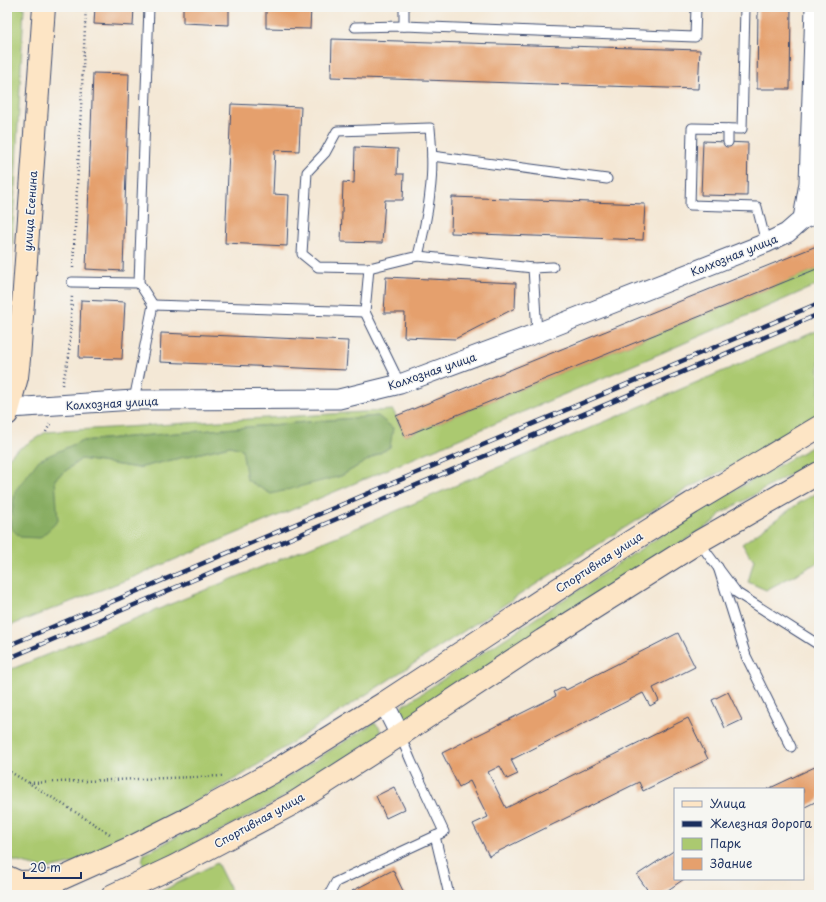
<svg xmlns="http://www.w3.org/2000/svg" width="826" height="902" font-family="'Playpen Sans',sans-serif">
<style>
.green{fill:#abc970;stroke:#637c67;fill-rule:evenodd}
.forest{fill:#88ad62;stroke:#526e60}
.building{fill:#e5a06d}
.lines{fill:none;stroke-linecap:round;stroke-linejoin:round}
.service-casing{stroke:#3c4b70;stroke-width:11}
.minor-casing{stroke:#3c4b70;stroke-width:21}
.secondary-casing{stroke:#3c4b70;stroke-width:24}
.path{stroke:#3c4b70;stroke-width:2.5;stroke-dasharray:1 3;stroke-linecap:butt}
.service{stroke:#fff;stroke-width:9}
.minor{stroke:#fff;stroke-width:19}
.secondary{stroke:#fde5c5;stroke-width:22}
.rail-casing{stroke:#1b2f5e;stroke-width:4.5}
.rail{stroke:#f6f6f2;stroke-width:3;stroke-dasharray:9;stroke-linecap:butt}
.labels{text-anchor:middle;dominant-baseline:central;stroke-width:3;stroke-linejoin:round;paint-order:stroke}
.street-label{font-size:11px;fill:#1b2f5e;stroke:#f6f6f2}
</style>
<rect width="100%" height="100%" fill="#f6f6f2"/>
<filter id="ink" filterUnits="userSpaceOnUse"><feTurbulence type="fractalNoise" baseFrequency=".025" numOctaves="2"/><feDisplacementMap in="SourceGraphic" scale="8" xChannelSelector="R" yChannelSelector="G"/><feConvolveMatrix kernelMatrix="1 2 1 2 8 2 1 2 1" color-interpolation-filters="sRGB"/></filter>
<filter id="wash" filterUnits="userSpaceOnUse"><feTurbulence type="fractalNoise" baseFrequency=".012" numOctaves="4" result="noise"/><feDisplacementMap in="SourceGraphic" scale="16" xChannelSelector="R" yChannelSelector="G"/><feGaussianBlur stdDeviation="0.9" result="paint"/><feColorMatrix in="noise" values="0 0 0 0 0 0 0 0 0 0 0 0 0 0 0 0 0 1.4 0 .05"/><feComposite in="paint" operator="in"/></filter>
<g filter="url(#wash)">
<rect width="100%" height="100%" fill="#f4e8d6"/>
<g class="green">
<path d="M7,7H24L7,344Z"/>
<path d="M819,268V284L664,352L136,576L7,627V460L14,452L46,432L393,410L405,436ZM378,416L390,447L341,476L271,493L242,449L230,446L138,468L81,459L55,479L81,441Z"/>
<path d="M819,330V423L688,488L575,559L242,775L169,816L75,863L47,869L14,861L7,857V671L347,532Z"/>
<path d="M819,443V458L720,514L715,521L408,721L403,720L399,714L401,707L706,506Z"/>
<path d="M819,492V562L766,590L748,582L754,560L742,544L799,503Z"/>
<path d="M374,723C381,727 381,730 379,737L276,802L148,868L144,866L142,861L144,854L269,789Z"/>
<path d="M217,863L233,895H154Z"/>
</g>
<path class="forest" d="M378,416L393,428L390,447L341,476L271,494L247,480L242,449L230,446L138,468L81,459L55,479L58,521L40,538L20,537L10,527L15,491L39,460L81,441Z"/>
<g id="blocks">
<g class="building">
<path d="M95,7H134L133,26L94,24Z"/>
<path d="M183,7H229V25L183,23Z"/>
<path d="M266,7H311L310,29L266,28Z"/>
<path d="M758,7H791L790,89H757Z"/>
<path d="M332,39L700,50L698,89L331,77Z"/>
<path d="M93,73L129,74L123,271L86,269Z"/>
<path d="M231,104L301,107L299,151L275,150L273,194L289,195L287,246L225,243Z"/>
<path d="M703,141L748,143L747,196L701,195Z"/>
<path d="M355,147L398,149L397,174H404L403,200H385L382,243L341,242L343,182L354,183Z"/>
<path d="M452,197L645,204L643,240L451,233Z"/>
<path d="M819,245V268L405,436L396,416Z"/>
<path d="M386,277L516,283L515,308L455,339L404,337L405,313H384Z"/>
<path d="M81,300L125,302L122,359L79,358Z"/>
<path d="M161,333L348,341L346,370L160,362Z"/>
<path d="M678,633L695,667L653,688L659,701L650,706L643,693L511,760L518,774L507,779L500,766L488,772L506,808L688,718L708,759L643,791L639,782L489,856L473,824L488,817L470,781L459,787L442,753L556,696L554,692L564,687L566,690Z"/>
<path d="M728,692L742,720L725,728L712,700Z"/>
<path d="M819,765V800L803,808V789H768Z"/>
<path d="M394,787L405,809L386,818L376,796Z"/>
<path d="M675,850V879H684L661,895H651L637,875Z"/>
<path d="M393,870L405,895H354L352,891Z"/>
</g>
</g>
</g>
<g filter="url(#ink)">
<use href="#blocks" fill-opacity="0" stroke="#3c4b70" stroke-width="1"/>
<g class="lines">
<g class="service-casing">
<g id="service">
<path d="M745,7L742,129L692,128L690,205L757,207L766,243"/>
<path d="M404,26V7"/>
<path d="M355,27L404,26L695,37L696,7"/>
<path d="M430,128C432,149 433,171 430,192C428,214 423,235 418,256L369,268L318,267L302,254L307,172L325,153L337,131Z"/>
<path d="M728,142V129"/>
<path d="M432,156L607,179"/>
<path d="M418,256L533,268L537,333"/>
<path d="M369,268L365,312L400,384"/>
<path d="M533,268L553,267"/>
<path d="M72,282L139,283"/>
<path d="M153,305L365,312"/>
<path d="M134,400L153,305L139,283L149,7"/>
<path d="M700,541L707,553L737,593L819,645"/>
<path d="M718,567L746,656L791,747"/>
<path d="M435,836L449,895"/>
<path d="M329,895L336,882L444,832L411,761L400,735"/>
</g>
</g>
<g class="minor-casing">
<g id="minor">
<path d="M803,219L809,183L815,7"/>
<path d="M10,408L134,400L339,399L400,384L537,333L766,243L787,233L803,219L819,213"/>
<path d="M384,703L400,735"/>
</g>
</g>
<g class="secondary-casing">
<g id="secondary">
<path d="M7,414L17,377L19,359L44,7"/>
<path d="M7,877L18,882L55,881"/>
<path d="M33,895L56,881L132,847L193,816L273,772L384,703L630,542L692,503L819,427"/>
<path d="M113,895L175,866L294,803L400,735L543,640L700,541L819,473"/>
</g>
</g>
<g class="path">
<path d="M73,268L86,7"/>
<path d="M62,385L69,356L72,295"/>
<path d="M46,432L50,424"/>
<path d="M7,770L29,783L110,834"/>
<path d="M29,783L222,776"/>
</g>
<use href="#service" class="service"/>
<use href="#minor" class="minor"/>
<use href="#secondary" class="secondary"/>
<g class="rail-casing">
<g id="rail">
<path d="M7,646L819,303"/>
<path d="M7,659L819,314"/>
</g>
</g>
<use href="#rail" class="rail"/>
</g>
</g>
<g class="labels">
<g class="street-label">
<text transform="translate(30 211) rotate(-86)">улица Есенина</text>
<text transform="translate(734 255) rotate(-22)">Колхозная улица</text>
<text transform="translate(432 371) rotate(-19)">Колхозная улица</text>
<text transform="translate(112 403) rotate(-3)">Колхозная улица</text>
<text transform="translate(599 562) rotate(-33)">Спортивная улица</text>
<text transform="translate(259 820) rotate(-29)">Спортивная улица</text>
</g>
</g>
<rect width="826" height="902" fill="none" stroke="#f6f6f2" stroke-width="24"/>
<rect x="674" y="788" width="130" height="92" fill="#f6f6f2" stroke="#9ea6b7"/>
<rect x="682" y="801" width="20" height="6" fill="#fde5c5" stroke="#9ea6b7"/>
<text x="710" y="808" font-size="12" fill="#1b2f5e">Улица</text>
<rect x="682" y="821" width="20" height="6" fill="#1b2f5e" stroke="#9ea6b7"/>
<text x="710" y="828" font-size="12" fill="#1b2f5e">Железная дорога</text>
<rect x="682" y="838" width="20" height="12" fill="#abc970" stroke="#9ea6b7"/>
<text x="710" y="848" font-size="12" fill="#1b2f5e">Парк</text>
<rect x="682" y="858" width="20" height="12" fill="#e5a06d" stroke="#9ea6b7"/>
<text x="710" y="868" font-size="12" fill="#1b2f5e">Здание</text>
<path d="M24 872v6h57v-6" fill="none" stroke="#1b2f5e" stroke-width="2"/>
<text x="30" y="872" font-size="12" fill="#1b2f5e" stroke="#f6f6f2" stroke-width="3" paint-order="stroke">20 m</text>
</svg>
